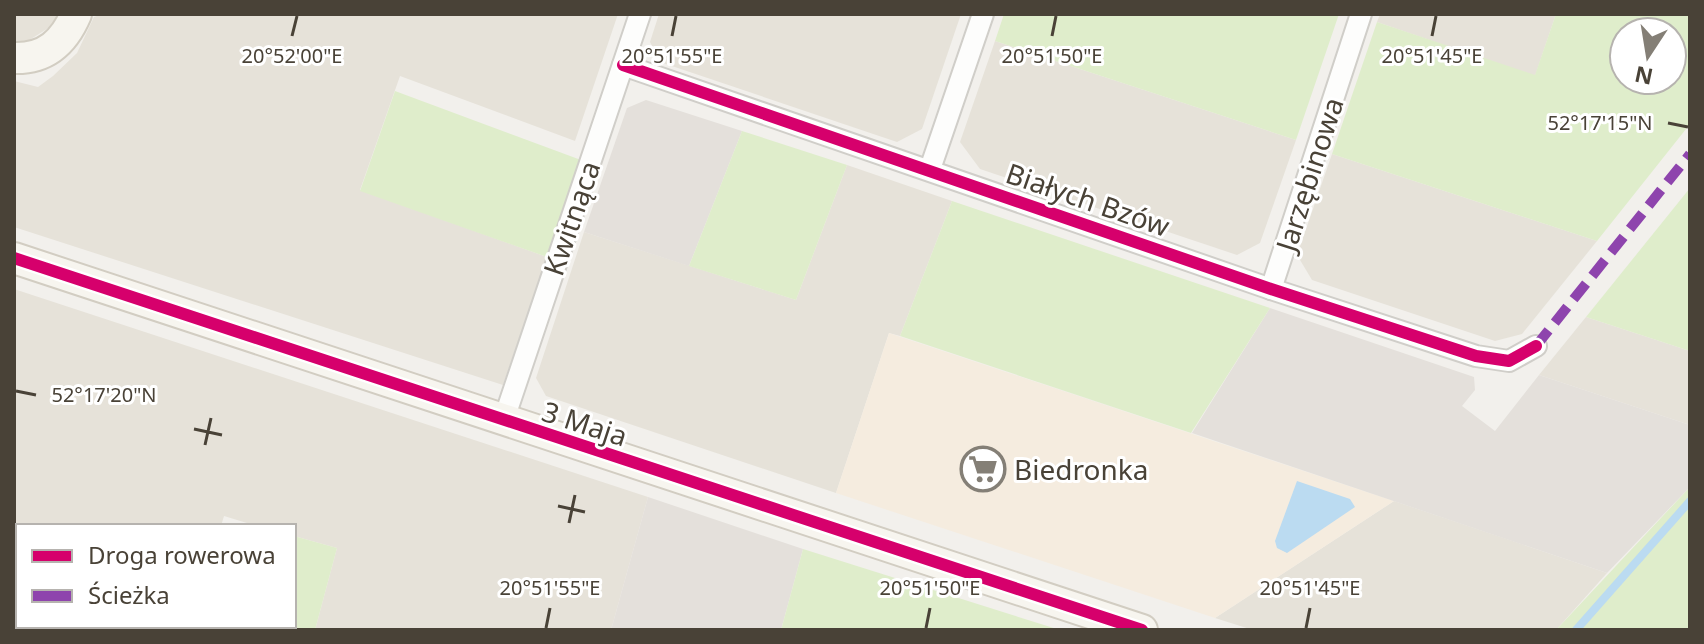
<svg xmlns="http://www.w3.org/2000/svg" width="1704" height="644" font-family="'Noto Sans',sans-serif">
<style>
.residential{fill:#e6e2d9}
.commercial{fill:#f5ecdf}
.industrial{fill:#e4e0db}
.green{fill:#dfedcb;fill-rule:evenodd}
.water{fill:#bbdbf1}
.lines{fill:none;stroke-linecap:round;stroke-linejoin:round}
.stream{stroke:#bbdbf1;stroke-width:8}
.street-casing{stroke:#d0cec9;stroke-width:24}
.secondary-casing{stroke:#d2cdc2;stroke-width:34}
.street{stroke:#fdfdfc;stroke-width:20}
.secondary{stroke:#f7f5ef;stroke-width:30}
.quiet{stroke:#8e44ad;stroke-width:10;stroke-dasharray:20 10;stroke-linecap:butt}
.cycleway-casing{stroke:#fff;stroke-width:17}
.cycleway{stroke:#d6006c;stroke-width:12}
.ticks{fill:none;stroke:#494237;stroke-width:3}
.labels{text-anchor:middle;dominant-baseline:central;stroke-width:6;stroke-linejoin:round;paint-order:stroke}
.street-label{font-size:28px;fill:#494237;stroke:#fff}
.poi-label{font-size:28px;fill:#494237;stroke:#fff;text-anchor:start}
.ticks-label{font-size:20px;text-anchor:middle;fill:#494237;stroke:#fff;stroke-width:6;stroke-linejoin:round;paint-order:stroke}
</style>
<rect width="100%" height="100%" fill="#f2f0ec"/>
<g class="residential">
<path d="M14,14H61L58,22L26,42L14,41Z"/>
<path d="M102,14H618L575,141L400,76L360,190L547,257L503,385L14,227V81L38,87L53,76L77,53L94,17Z"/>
<path d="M659,14H961L922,129L897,142L660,62L650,42Z"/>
<path d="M1380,14H1556L1535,76L1377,22Z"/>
<path d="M995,41L1296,140L1260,243L1237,255L980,169L960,142Z"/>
<path d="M1332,154L1597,241L1522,334L1495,341L1312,280L1297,255Z"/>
<path d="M847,165L952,201L900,336L889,333L836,493L546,396L536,378L584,232L796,300Z"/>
<path d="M14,289L648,497L611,630H315L337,548L294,536V526H257L224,516L221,526H18V626H189L187,630H14Z"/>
<path d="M1586,317L1690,351V425L1539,375Z"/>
<path d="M1394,501L1607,573L1556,630H1253L1215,618Z"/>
</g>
<path class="commercial" d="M889,333L1394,501L1215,618L836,493Z"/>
<g class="industrial">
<path d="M646,100L742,131L689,266L584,232L627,108Z"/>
<path d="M1270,308L1474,377L1475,390L1462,406L1495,431L1539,375L1690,425V487L1607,573L1192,433Z"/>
<path d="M648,497L803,549L781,630H611Z"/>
</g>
<g class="green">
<path d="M1004,14H1339L1296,140L995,41Z"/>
<path d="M1556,14H1690V124L1597,241L1332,154L1377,22L1535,75ZM1624,32H1672V80H1624Z"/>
<path d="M395,91L581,160L547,257L360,191Z"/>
<path d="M742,131L847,165L796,300L689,266Z"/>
<path d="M1690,188V351L1586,317Z"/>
<path d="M952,201L1270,308L1191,433L900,336Z"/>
<path d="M1690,487V630H1556Z"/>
<path d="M294,536L337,548L315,630H187L189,626H294Z"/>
<path d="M803,549L1060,630H781Z"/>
</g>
<path class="water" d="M1297,481L1350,499L1355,507L1287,553L1277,548L1275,541Z"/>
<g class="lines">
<path class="stream" d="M1576,630L1690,501"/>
<g class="street-casing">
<g id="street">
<path d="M623,65L1271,289L1476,356L1509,361L1536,346"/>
<path d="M930,169L983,14"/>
<path d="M1271,289L1361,14"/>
<path d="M503,422L640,14"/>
</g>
</g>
<g class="secondary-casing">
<g id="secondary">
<path d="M14,58C46,59 64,42 76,14"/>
<path d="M14,258L1142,630"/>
</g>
</g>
<use href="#street" class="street"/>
<use href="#secondary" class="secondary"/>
<path class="quiet" d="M1536,346L1690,154"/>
<g class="cycleway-casing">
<g id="cycleway">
<path d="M623,65L1271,289L1476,356L1509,361L1536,346"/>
<path d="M14,258L1142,630"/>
</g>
</g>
<use href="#cycleway" class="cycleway"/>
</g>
<path class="ticks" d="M292,36L297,16M672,36L676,16M1052,36L1056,16M1432,36L1436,16M1668,123L1688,127M16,391L36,395M194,429L222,435M205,445L211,418M558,506L585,512M569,523L575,495M546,628L550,608M926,628L930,608M1306,628L1310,608"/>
<defs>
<g id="supermarket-ring" transform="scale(2.3)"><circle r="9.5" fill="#fff" stroke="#847f76" stroke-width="1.5"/><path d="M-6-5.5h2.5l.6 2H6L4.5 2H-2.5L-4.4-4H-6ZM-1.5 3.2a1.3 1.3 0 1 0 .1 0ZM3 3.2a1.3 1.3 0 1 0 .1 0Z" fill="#847f76"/></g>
</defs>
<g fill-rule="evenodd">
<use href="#supermarket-ring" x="983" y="469"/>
</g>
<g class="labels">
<g class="street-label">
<text transform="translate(1309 174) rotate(-72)">Jarzębinowa</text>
<text transform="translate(1088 199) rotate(19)">Białych Bzów</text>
<text transform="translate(571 218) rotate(-71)">Kwitnąca</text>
<text transform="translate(585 423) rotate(18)">3 Maja</text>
</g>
<g class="poi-label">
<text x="1014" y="469">Biedronka</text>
</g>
</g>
<g class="ticks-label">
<text x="292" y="63">20°52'00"E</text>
<text x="672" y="63">20°51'55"E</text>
<text x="1052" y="63">20°51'50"E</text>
<text x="1432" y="63">20°51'45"E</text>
<text x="1600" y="130">52°17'15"N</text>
<text x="104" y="402">52°17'20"N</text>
<text x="550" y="595">20°51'55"E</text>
<text x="930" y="595">20°51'50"E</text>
<text x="1310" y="595">20°51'45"E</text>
</g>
<rect width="1704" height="644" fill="none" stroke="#494237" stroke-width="32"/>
<rect x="16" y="524" width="280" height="104" fill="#ffffff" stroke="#b6b3af" stroke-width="2"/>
<rect x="32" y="550" width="40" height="12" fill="#d6006c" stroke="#b6b3af" stroke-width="2"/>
<text x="88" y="564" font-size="24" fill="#494237">Droga rowerowa</text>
<rect x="32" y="590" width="40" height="12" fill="#8e44ad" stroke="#b6b3af" stroke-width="2"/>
<text x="88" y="604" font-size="24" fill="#494237">Ścieżka</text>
<g transform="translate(1648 56) rotate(192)"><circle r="38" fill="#ffffff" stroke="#b6b3af" stroke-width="2"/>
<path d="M0-6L14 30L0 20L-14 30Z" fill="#847f76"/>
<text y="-12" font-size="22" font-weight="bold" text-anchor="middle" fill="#494237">N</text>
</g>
</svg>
